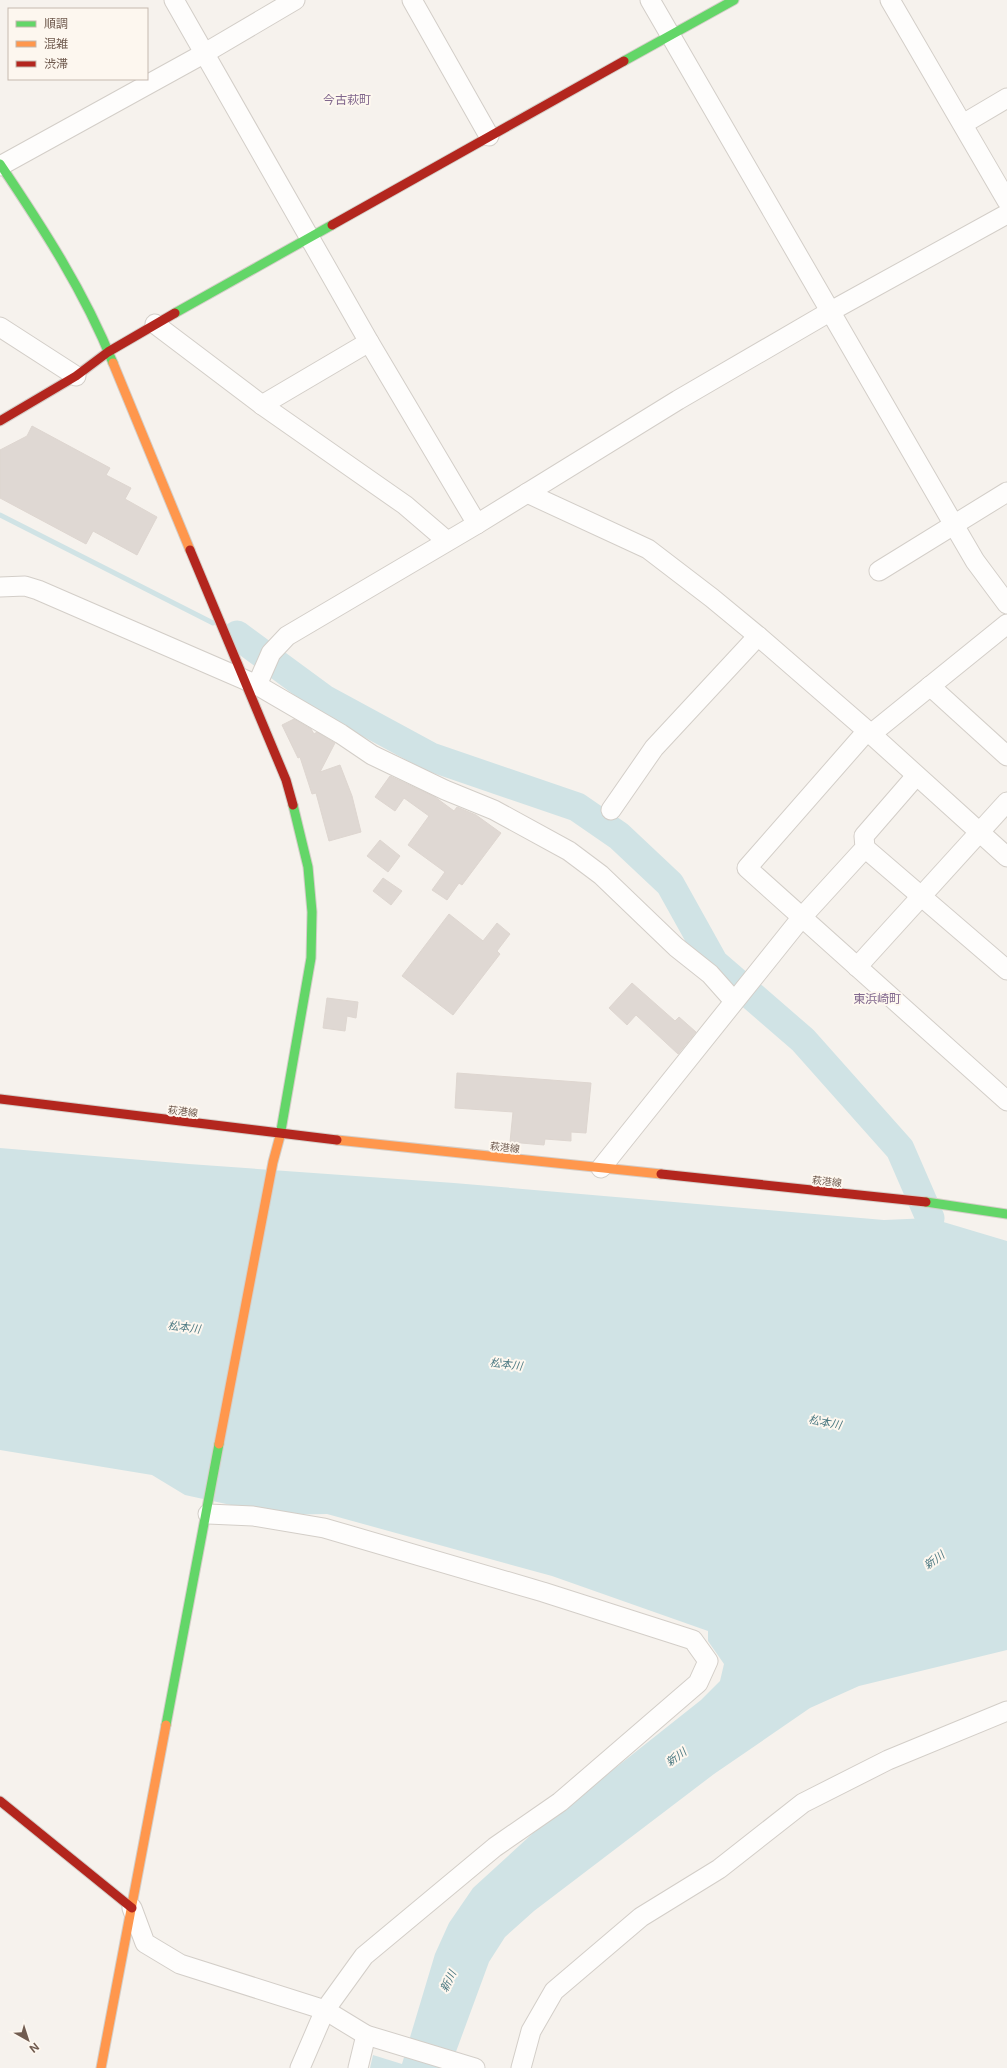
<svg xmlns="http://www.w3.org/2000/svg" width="1007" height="2068" font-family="Inter,'Noto Sans JP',sans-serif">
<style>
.water{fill:#d0e3e5}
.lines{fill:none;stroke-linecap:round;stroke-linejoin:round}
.stream{stroke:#d0e3e5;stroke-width:5}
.river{stroke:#d0e3e5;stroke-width:29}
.building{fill:#dfd8d3;stroke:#ded6d0}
.street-casing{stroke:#d3cec8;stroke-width:21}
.fast-casing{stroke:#d4cec8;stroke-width:11}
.slow-casing{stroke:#d4cec8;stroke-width:11}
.jam-casing{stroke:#d4cec8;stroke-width:11}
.street{stroke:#fefdfc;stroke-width:19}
.fast{stroke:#63d668;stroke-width:9}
.slow{stroke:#ff974d;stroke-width:9}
.jam{stroke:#b3261e;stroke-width:9}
.labels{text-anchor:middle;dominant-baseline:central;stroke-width:4;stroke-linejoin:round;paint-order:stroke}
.street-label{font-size:10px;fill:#715c50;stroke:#fdf7ef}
.water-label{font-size:11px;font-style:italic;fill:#4c7982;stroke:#fdf7ef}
.quarter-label{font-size:12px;fill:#80678d;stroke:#fdf7ef}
</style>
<rect width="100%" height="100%" fill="#f6f2ed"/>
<path class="water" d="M0,1148L189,1164L454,1183L884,1220L930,1218L1007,1241V1650L859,1686L810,1708L714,1774L534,1911L505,1937L489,1962L450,2068H370L373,2055L402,2064L435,1954L449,1923L473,1888L532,1834L701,1700L720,1681L724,1664L708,1641V1631L552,1576L327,1514L276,1515L185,1495L152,1475L0,1450Z"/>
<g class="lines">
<path class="stream" d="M0,515L213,623"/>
<path class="river" d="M237,635L324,699L431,757L577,807L619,836L670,884L714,963L803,1040L900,1149L930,1218"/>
</g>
<g class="building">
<path d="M32,426L110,468L106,475L131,488L125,499L157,517L137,555L93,531L86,544L0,498V450L27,436Z"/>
<path d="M294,719L311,729L314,734L317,732L335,743L320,772L340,765L352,796L361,832L329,841L316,793L312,794L300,757L298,758L282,725Z"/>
<path d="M390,776L435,797L454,811L457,807L476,815L501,833L462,885L459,883L447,900L432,890L445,872L408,845L429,816L404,798L395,811L375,797Z"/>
<path d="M380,840L400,856L388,872L367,856Z"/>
<path d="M383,878L402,891L391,905L373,891Z"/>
<path d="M449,914L483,941L497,923L510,934L497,951L500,954L453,1015L402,976Z"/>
<path d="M632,983L675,1021L679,1017L696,1032L678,1054L636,1015L627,1025L609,1008Z"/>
<path d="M327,998L358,1002L356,1018L347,1016L345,1031L323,1028Z"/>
<path d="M457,1073L591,1083L586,1133L571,1132V1141L545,1139L544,1145L510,1142L513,1112L455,1108Z"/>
</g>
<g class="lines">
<g class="street-casing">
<g id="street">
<path d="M174,0L369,342L477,524"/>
<path d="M412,0L489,136"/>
<path d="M650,0L954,525L975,561L1007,604"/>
<path d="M890,0L1007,201"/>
<path d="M963,124L1007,98"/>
<path d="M0,166L205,53L295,0"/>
<path d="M155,324L262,405L405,505L447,541"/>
<path d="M0,327L76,376"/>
<path d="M262,405L369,342"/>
<path d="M527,493L648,549L712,598L758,636L871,734L1007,857"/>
<path d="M879,571L1007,492"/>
<path d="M0,587L25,586L38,590L257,685L341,734L372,755L445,790L494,810L569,851L601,875L676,947L710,974L734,1001"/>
<path d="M257,685L271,653L287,636L477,524L678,400L831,311L1007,214"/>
<path d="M930,686L1007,756"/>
<path d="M867,731L747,868L1007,1101"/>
<path d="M871,734L1007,624"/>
<path d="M611,810L654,748L758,636"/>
<path d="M865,848L1007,970"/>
<path d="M857,967L1007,802"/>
<path d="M601,1168L802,917L865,848L864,836L916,776"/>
<path d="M208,1514L253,1516L324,1528L543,1592L693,1640L708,1661L698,1683L560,1802L495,1847L364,1956L325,2010L300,2068"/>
<path d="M132,1908L145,1943L180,1964L325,2010L366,2035L475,2068"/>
<path d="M358,2068L366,2035"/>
<path d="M521,2068L531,2031L554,1991L641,1917L719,1869L803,1803L888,1760L1007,1711"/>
</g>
</g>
<g class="fast-casing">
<g id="fast">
<path d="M624,61L734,0"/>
<path d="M0,164C43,228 84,291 113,363"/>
<path d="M175,313L332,225"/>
<path d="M280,1136L311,958L312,912L308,867L293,805"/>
<path d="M926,1202L1007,1214"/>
<path d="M166,1725L219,1444"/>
</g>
</g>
<g class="slow-casing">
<g id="slow">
<path d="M113,363L190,550"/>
<path d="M337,1140L661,1174"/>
<path d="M219,1444L273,1162L280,1136"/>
<path d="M101,2068L166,1725"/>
</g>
</g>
<g class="jam-casing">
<g id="jam">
<path d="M332,225L624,61"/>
<path d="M0,421L76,376L108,352L175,313"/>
<path d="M190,550L286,780L293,805"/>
<path d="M0,1099L337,1140"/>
<path d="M661,1174L926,1202"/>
<path d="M0,1801L132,1908"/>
</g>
</g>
<use href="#street" class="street"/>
<use href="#fast" class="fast"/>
<use href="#slow" class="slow"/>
<use href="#jam" class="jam"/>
</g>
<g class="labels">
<g class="street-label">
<text transform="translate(183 1111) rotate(7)">萩港線</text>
<text transform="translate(505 1147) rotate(6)">萩港線</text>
<text transform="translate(827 1181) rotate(6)">萩港線</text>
</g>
<g class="water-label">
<text transform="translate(184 1327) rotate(7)">松本川</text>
<text transform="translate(506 1364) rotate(7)">松本川</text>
<text transform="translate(825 1422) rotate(11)">松本川</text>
<text transform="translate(934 1560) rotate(-37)">新川</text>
<text transform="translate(676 1757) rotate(-37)">新川</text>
<text transform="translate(448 1981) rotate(-64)">新川</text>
</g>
<g class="quarter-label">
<text x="347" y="99">今古萩町</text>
<text x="877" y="998">東浜崎町</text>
</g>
</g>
<rect x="8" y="8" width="140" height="72" fill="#fdf7ef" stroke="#c5b9af"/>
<rect x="16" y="21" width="20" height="6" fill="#63d668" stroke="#c5b9af"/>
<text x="44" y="28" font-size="12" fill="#715c50">順調</text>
<rect x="16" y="41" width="20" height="6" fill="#ff974d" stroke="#c5b9af"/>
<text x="44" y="48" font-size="12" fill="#715c50">混雑</text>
<rect x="16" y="61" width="20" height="6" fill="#b3261e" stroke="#c5b9af"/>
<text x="44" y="68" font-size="12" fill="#715c50">渋滞</text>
<g transform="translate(28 2040) rotate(141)" stroke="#fdf7ef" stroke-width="3" paint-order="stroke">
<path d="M0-3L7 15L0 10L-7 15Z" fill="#715c50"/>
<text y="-6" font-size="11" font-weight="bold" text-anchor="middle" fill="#715c50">N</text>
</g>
</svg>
